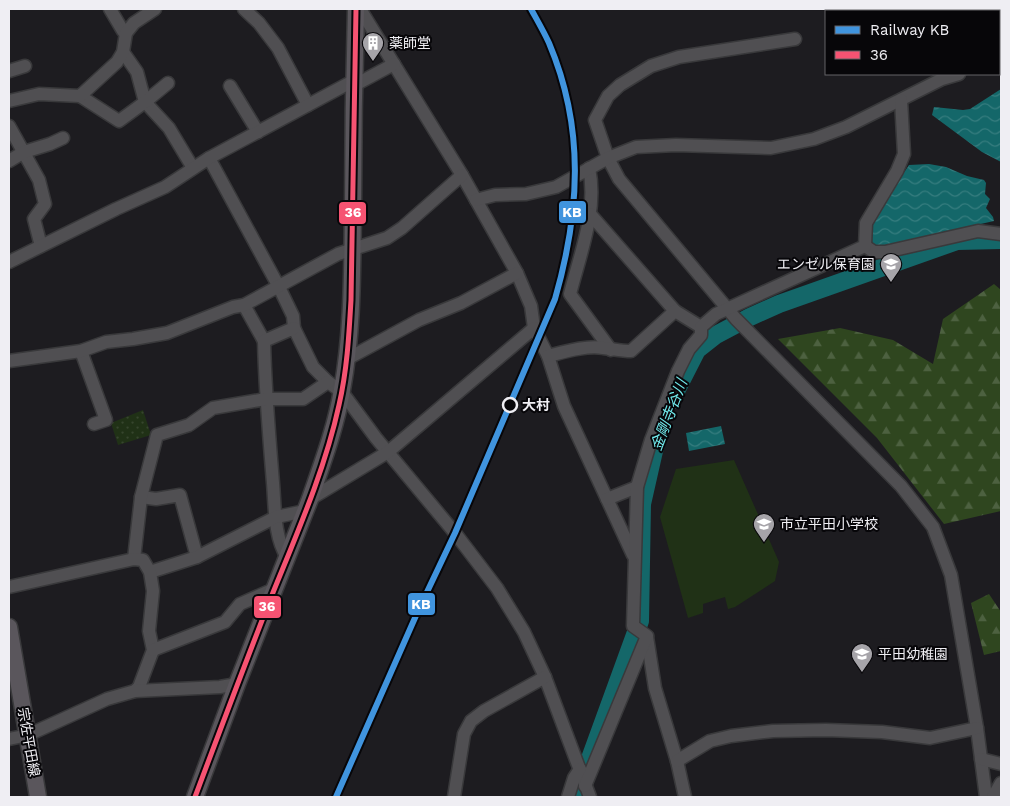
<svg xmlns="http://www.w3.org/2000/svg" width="1010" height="806" font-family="'Work Sans','Noto Sans JP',sans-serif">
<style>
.green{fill:url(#green-dots)}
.forest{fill:url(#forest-firs)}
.pitch{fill:#203116}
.water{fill:url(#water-waves)}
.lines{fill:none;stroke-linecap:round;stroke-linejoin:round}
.river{stroke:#146769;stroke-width:18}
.minor-casing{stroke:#39393b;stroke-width:15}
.major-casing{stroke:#39393b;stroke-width:19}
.minor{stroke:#504f52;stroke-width:12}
.major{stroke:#5a565c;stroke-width:16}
.bus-1-casing{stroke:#070609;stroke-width:9}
.bus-1{stroke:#f65372;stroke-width:5}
.rail-1-casing{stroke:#070609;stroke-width:10}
.rail-1{stroke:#4094de;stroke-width:6}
.stop-dot{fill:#070609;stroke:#efeef3;stroke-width:2.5}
.labels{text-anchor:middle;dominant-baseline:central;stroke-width:4;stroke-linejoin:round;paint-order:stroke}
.poi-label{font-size:14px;fill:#efeef3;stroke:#070609;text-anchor:start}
.stop-label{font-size:14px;font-weight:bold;fill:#efeef3;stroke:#070609;text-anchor:start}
.street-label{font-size:14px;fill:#efeef3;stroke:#070609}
.water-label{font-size:15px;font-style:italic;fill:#72ebed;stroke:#070609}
.line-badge{stroke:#070609;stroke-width:2}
.badge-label{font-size:14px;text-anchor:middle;font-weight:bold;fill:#fff}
</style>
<defs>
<pattern id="green-dots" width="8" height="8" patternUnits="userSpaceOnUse" patternTransform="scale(1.25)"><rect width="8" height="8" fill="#203116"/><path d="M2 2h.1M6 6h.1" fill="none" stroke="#36452d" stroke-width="1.8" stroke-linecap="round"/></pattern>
<pattern id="forest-firs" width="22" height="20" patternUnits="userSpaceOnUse" patternTransform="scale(1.25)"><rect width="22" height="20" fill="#2f461f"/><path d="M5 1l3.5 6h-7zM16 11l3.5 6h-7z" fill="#4d6140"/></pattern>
<pattern id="water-waves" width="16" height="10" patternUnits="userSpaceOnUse" patternTransform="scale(1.25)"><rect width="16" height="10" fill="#146769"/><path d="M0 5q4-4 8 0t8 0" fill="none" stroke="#367d7f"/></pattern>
</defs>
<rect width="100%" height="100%" fill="#1d1c20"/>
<path class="green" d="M143,410L151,435L118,445L111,423Z"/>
<g class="forest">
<path d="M994,284L1001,290V511L944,524L877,438L778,339L840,328L893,340L933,364L943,319Z"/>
<path d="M989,594L1001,612V651L984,655L971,603Z"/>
</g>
<path class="pitch" d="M734,460L779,562L775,581L735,607L728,609L725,597L703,604V613L688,618L660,517L676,469Z"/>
<g class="water">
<path d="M1001,89V162L982,152L932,115L934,107L963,110L970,109Z"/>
<path d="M929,164L946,167L967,176L984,180L986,183L985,194L990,199L986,208L993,217L994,221L882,246C874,247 873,245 869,239L875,216L909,165Z"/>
<path d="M721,426L725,444L689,451L686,433Z"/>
</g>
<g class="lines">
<g class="river">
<path d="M671,401L697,350L716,335L750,317L779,304L957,241L1001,240"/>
<path d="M576,797L640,621L642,504L654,451L660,432"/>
</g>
<g class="minor-casing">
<g id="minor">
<path d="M110,9L123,31L126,33"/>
<path d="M244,9L259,23L278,48L308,105"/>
<path d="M360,9L462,175L517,273L531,306L534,328L548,356L564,406L633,555"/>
<path d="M795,39L679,57L651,66L620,85L608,96L595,120L608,158L619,179L736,319L901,486L933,527L951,575L977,728L986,797"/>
<path d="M123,52L137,72L145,102L169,128L193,168"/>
<path d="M999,63L1001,62"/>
<path d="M9,71L25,66"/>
<path d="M230,86L258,132"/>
<path d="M353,86L394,64"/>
<path d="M80,96L119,121L145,102L168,83"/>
<path d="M9,101L39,94L80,96L117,62L123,52L126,33L134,23L155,9"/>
<path d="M9,126L39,180L45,204L34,219L41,246"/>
<path d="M209,158L279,287L293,316L294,328L313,367L328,382L342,392L376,438L455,533L497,588L524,632L545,677L590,797"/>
<path d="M9,161L24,152L50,144L63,138"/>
<path d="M589,168C598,210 580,254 570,294L611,350"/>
<path d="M476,200L495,195L526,194L556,187L608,158L636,147L676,145L771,148L814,139L846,127L942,79L959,74"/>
<path d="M590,214L675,311"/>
<path d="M865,246L874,252H885L978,231L1001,234"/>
<path d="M9,262L116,209L165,187L209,158L353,81"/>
<path d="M244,305L264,341"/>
<path d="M81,351L106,420L94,424"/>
<path d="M548,356C564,352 587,345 603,348C613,349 621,351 631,351L675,311L701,327"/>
<path d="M347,359L419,320L461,303L517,273"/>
<path d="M9,361L81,351L106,342L133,339L167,333L233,307L244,305L338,254L387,238L402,228L462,175"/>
<path d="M141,497L156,499L180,495L197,557"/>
<path d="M310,499L388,452L534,328"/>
<path d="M607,499L637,487"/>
<path d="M287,557C274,537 275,507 273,483C269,435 265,388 264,341L294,328"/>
<path d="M134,559L141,497L157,435L189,425L213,408L266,399H303L328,382"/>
<path d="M150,572L197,557L276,517L305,511"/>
<path d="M9,587L134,559L143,560L150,572L153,591L149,631L153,650L139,687L135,691"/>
<path d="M647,637L655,688L677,761L685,797"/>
<path d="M153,650L225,622L240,604L274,589"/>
<path d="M9,739L28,735L107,699L135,691L220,687L237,684"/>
<path d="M981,759L1001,764"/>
<path d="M677,761L710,741L731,736L773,731L826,730L882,732L930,738L977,728"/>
<path d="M585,786L647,636L633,626L637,487L651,440L678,371L689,349L701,335V327L716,314L865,246L866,223L897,171L904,154L901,100"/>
<path d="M454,797L464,734L471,721L484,711L545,677"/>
<path d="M568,797L574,778L580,769"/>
<path d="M993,797L1001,783"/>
</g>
</g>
<g class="major-casing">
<g id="major">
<path d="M9,627L38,797"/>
<path d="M195,797L237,684L310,499C322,464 336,427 342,390C353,330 352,270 353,209C353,142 354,76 356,9"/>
</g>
</g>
<use href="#minor" class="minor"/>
<use href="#major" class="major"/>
<g class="bus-1-casing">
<path id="bus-1" d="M195,797C219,733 243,669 268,605C294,540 324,474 339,405C347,371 349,335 351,300L356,9"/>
</g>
<use href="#bus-1" class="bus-1"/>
<g class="rail-1-casing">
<path id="rail-1" d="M336,797L418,611L455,533L555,299C580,212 585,128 549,43C544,32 537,20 531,9"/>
</g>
<use href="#rail-1" class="rail-1"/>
</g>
<defs>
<g id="building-pin" transform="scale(1.125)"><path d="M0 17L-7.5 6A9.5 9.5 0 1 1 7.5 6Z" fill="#a6a4a9" stroke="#070609"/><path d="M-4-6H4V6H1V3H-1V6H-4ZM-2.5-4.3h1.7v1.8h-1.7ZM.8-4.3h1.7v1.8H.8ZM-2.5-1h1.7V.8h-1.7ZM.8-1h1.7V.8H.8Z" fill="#fff"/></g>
<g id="school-pin" transform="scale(1.125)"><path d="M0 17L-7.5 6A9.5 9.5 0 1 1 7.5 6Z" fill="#a6a4a9" stroke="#070609"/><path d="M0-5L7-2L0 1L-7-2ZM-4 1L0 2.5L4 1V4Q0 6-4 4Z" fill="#fff"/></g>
</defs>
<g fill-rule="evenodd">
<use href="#building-pin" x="373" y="43"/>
<use href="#school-pin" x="891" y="264"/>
<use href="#school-pin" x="764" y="524"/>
<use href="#school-pin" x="862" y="654"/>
</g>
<circle class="stop-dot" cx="510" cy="405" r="7"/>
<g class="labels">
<g class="poi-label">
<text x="389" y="43">薬師堂</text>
<text x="875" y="264" text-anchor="end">エンゼル保育園</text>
<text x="780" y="524">市立平田小学校</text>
<text x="878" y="654">平田幼稚園</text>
</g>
<g class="stop-label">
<text x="522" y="405">大村</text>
</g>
<g class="street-label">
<text transform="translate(29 742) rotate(80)">宗佐平田線</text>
</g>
<g class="water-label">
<text transform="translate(669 415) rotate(-69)">金剛寺谷川</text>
</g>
</g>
<g class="line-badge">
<rect x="558" y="200" width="29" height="24" rx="5" fill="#4094de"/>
<rect x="338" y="201" width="29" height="24" rx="5" fill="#f65372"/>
<rect x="407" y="592" width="29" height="24" rx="5" fill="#4094de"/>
<rect x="253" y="595" width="29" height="24" rx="5" fill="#f65372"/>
</g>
<g class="badge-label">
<text x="572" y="217">KB</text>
<text x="353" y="217">36</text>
<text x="421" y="609">KB</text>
<text x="267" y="611">36</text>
</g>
<rect width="1010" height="806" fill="none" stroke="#efeef3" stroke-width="20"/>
<rect x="825" y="10" width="175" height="65" fill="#070609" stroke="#646367"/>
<rect x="835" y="26" width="25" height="8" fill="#4094de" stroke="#646367"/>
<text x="870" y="35" font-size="15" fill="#efeef3">Railway KB</text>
<rect x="835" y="51" width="25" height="8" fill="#f65372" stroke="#646367"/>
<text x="870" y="60" font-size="15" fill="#efeef3">36</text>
</svg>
